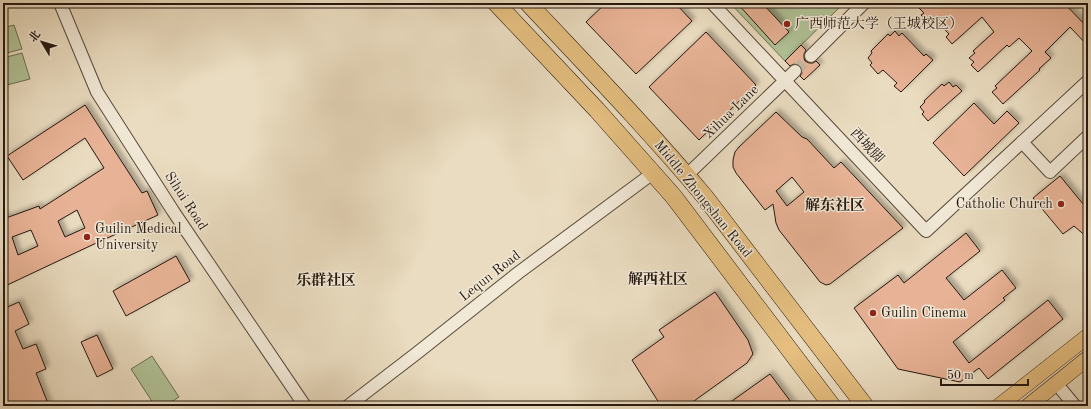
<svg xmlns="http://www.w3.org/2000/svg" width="1091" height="409" font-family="'Old Standard TT','Noto Serif SC',serif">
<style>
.green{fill:#b1c297;stroke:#6c6d54}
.building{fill:#e7b295;stroke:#261810;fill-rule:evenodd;filter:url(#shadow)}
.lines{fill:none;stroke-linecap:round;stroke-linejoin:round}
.minor-tunnel{stroke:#c3b59d;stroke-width:12;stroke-dasharray:12 6;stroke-linecap:butt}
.minor-casing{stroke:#57493c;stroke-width:14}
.major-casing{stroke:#261810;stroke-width:16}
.highway-casing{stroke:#261810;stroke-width:18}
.minor{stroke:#f1e8d6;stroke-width:12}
.major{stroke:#e5be80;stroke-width:15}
.highway{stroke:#e5be80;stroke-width:17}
.poi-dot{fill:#8f2418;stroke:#f1e8d6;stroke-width:1.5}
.labels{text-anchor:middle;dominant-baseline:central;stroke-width:3;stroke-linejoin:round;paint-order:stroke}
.poi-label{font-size:14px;fill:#261810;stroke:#f1e8d6;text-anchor:start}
.street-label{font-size:14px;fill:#261810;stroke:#f1e8d6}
.neighbourhood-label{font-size:15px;font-weight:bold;fill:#261810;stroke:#f1e8d6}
</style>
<defs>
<filter id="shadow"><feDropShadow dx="3.5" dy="-3.5" stdDeviation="2" flood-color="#0004"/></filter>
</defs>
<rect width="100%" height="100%" fill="#eadcc0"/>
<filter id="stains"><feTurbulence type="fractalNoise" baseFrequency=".005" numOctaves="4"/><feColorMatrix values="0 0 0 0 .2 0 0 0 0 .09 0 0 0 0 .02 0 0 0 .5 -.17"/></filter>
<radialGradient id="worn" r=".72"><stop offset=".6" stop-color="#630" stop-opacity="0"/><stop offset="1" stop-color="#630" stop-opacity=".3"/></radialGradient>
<g class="green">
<path d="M730,3H844L785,61Z"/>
<path d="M14,25L22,49L3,54V28Z"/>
<path d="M22,53L30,79L3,86V58Z"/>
<path d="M152,356L179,397L165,406H155L131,369Z"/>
</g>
<g class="building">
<path d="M606,3H675L692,21L636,74L586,22Z"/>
<path d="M737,3H762L789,32L775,45Z"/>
<path d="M925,3H1064L1088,28V46L1070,27L1045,52L1051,58L1039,69L1040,70L1003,104L992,92L997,88L995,86L1032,51L1019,38L1009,47L1007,45L978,72L971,65L974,62L969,58L975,53L973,51L994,32L982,17L952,44L946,37L949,34L935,19L930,24L921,15L924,13L919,8Z"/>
<path d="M895,31L899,36L902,33L924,56L926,54L933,60L901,92L894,86L897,83L883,70L878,74L870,65L872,63L868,58L872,53L871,51L888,34L890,36Z"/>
<path d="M706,32L756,85L699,140L649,87Z"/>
<path d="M801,45L806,50L804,54V58L805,61L809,63H813L816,61L820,65L804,80L800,76L802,73V70L800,66L797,64H794L790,66L785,61Z"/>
<path d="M949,82L953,87L956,85L962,91L928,121L922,114L924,112L920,107L925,102L924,101L942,84L944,86Z"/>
<path d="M974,103L994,124L1007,111L1019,123L964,176L933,143Z"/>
<path d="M85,105L142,193L147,191L158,215L92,245L3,287V216L5,215L6,218L39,206L40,209L104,168L85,138L23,180L7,156ZM77,210L85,228L65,237L58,221ZM31,230L38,246L18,255L12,237Z"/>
<path d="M776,112L802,137L807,139L834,168L841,162L903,228L830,284L826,285L820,282L779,230L776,223L773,204L765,210L736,173L733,167V160L735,152L739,147ZM792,177L804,192L787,206L776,191Z"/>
<path d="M1060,176L1088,210V238L1074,226L1063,234L1033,198Z"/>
<path d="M966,233L980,251L946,278L964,300L1002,270L1016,288L1003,298L1005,300L953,342L969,363L1048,300L1063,319L988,379L979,368L960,382L898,369L854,308L898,275L904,283Z"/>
<path d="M176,256L190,281L126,316L113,291Z"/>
<path d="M715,292L748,340L753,354L747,363L687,406H661L632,360L664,337L659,330Z"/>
<path d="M19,302L29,324L15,331L23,349L36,344L46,369L36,373L49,406H3V309Z"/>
<path d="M97,335L113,369L97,377L81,342Z"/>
<path d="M770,374L794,406H725Z"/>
</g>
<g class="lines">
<path class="minor-tunnel" d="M795,71L811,56"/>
<g class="minor-casing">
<g id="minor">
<path d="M60,3L97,92L173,211L305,406"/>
<path d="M712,3L926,231L1088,81"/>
<path d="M811,56L864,3"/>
<path d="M1022,142L1050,172L1088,136"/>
<path d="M687,175L795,71"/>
<path d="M1056,383L1075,406"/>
<path d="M348,406L417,353L518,273L653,173"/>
</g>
</g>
<g class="major-casing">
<g id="major">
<path d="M999,406L1088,336"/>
<path d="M1028,406L1088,358"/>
</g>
</g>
<g class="highway-casing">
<g id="highway">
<path d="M496,3L597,110L674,197L832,406"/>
<path d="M528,3C588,67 649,130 705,197L865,406"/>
</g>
</g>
<use href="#minor" class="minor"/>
<use href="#major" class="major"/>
<use href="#highway" class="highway"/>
</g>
<g class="poi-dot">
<circle cx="787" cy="24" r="4"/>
<circle cx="1061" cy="204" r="4"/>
<circle cx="87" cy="237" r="4"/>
<circle cx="873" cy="313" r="4"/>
</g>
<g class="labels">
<g class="poi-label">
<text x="795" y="24">广西师范大学（王城校区）</text>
<text x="1053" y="204" text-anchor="end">Catholic Church</text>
<text x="95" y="229">Guilin Medical<tspan x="95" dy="16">University</tspan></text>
<text x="881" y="313">Guilin Cinema</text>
</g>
<g class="street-label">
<text transform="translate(731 112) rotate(-44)">Xihua Lane</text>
<text transform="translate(867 146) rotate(47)">西城脚</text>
<text transform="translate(703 199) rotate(51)">Middle Zhongshan Road</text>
<text transform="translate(186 201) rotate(57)">Sihui Road</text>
<text transform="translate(490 276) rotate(-38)">Lequn Road</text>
</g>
<g class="neighbourhood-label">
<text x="835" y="206">解东社区</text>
<text x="658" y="280">解西社区</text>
<text x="326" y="281">乐群社区</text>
</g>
</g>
<rect width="1091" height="409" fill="none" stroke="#eadcc0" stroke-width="16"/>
<rect x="4" y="4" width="1083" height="401" fill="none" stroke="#261810" stroke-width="2"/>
<rect x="8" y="8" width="1075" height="393" fill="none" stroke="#261810"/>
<g transform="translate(42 42) rotate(308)" stroke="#f1e8d6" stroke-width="3" paint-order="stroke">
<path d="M0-3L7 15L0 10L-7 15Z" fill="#261810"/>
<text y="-6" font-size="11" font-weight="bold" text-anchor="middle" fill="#261810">北</text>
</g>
<path d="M941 379v6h87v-6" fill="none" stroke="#261810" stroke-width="2"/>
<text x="947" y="379" font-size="12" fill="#261810" stroke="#f1e8d6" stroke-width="3" paint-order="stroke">50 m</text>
<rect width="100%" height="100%" filter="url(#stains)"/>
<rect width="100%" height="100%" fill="url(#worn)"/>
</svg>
